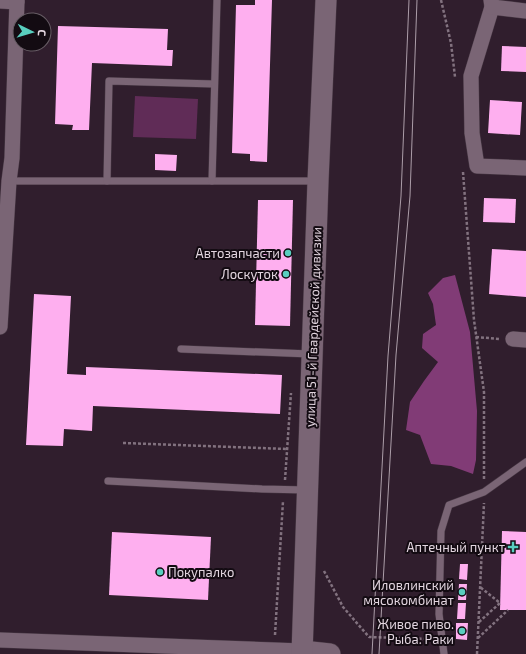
<svg xmlns="http://www.w3.org/2000/svg" width="526" height="654" font-family="'Exo 2',sans-serif">
<style>
.green{fill:#602c57}
.forest{fill:#813b76}
.building{fill:#feafef}
.lines{fill:none;stroke-linecap:round;stroke-linejoin:round}
.lane-casing{stroke:#483945;stroke-width:8}
.street-casing{stroke:#483945;stroke-width:16}
.secondary-casing{stroke:#483945;stroke-width:22}
.path{stroke:#82727f;stroke-width:2.5;stroke-dasharray:3 2;stroke-linecap:butt}
.lane{stroke:#7a6575;stroke-width:7}
.street{stroke:#7a6575;stroke-width:15}
.secondary{stroke:#7a6575;stroke-width:21}
.tram{stroke:#ac9ea9;stroke-width:1}
.poi-dot{fill:#59cebf;stroke:#130b12;stroke-width:1.5}
.labels{text-anchor:middle;dominant-baseline:central;stroke-width:4;stroke-linejoin:round;paint-order:stroke}
.poi-label{font-size:13px;fill:#e2d5df;stroke:#130b12;text-anchor:end}
.street-label{font-size:13px;fill:#e2d5df;stroke:#130b12}
</style>
<rect width="100%" height="100%" fill="#301e2d"/>
<path class="green" d="M135,96L198,99L196,139L133,137Z"/>
<path class="forest" d="M455,275L470,332L477,411L476,460L473,474L451,466L431,464L420,435L406,430L410,402L424,381L438,362L422,348L423,334L436,325L433,304L428,293L443,278Z"/>
<g class="building">
<path d="M255,0H272L267,162L250,161V154L232,153L236,5H255Z"/>
<path d="M58,26L168,29L167,50H173L172,66L92,63L89,130H72L73,125L55,124Z"/>
<path d="M502,46L526,47V72L501,71Z"/>
<path d="M490,100L522,102L520,135L488,133Z"/>
<path d="M155,154L177,155L176,171L155,170Z"/>
<path d="M484,198L516,199L515,223L483,222Z"/>
<path d="M258,200H293L290,326L255,325Z"/>
<path d="M492,249L526,251V297L489,294Z"/>
<path d="M34,294L71,296L67,374L86,375V367L282,375L280,414L93,406L92,431L64,429L63,446L26,445Z"/>
<path d="M502,531L526,532V610H500Z"/>
<path d="M112,532L211,537L208,600L109,595Z"/>
<path d="M460,564H468L467,580L459,579Z"/>
<path d="M459,584H467L466,600H458Z"/>
<path d="M458,603H466L465,619H457Z"/>
<path d="M456,623H468L467,640L456,639Z"/>
</g>
<g class="lines">
<g class="lane-casing">
<g id="lane">
<path d="M9,181H316"/>
<path d="M107,181L109,81L214,84"/>
<path d="M212,181L217,0"/>
<path d="M181,349L310,354"/>
<path d="M108,481L262,489L306,490"/>
<path d="M444,654L439,614L441,531L449,505L484,492L526,462"/>
</g>
</g>
<g class="street-casing">
<g id="street">
<path d="M491,0L492,7L471,76L472,133L477,166L526,168"/>
<path d="M0,1L17,2"/>
<path d="M492,7L526,11"/>
<path d="M0,327L9,181L12,158L17,0"/>
<path d="M513,339L526,340"/>
<path d="M0,640L302,651"/>
</g>
</g>
<g class="secondary-casing">
<g id="secondary">
<path d="M302,651L330,654"/>
<path d="M302,654L318,181L326,0"/>
</g>
</g>
<g class="path">
<path d="M441,0L451,43L455,77"/>
<path d="M463,172L474,320L484,392V480"/>
<path d="M476,337L500,339"/>
<path d="M123,443L287,449"/>
<path d="M285,480L291,393"/>
<path d="M324,571L343,607L369,637L432,639"/>
<path d="M479,622L500,603L480,587"/>
<path d="M275,635L283,501"/>
<path d="M478,638L508,610"/>
<path d="M477,654L484,503"/>
</g>
<use href="#lane" class="lane"/>
<use href="#street" class="street"/>
<use href="#secondary" class="secondary"/>
<g class="tram">
<path d="M372,654L388,356L401,196L409,0"/>
<path d="M379,654L396,355L410,196L417,0"/>
</g>
</g>
<g class="poi-dot">
<circle cx="288" cy="253" r="4"/>
<circle cx="286" cy="274" r="4"/>
<path d="M511 541h4v4h4v4h-4v4h-4v-4h-4v-4h4z"/>
<circle cx="160" cy="572" r="4"/>
<circle cx="462" cy="592" r="4"/>
<circle cx="462" cy="631" r="4"/>
</g>
<g class="labels">
<g class="poi-label">
<text x="280" y="253">Автозапчасти</text>
<text x="278" y="274">Лоскуток</text>
<text x="505" y="547">Аптечный пункт</text>
<text x="168" y="572" text-anchor="start">Покупалко</text>
<text x="454" y="585">Иловлинский<tspan x="454" dy="15">мясокомбинат</tspan></text>
<text x="454" y="624">Живое пиво.<tspan x="454" dy="15">Рыба. Раки</tspan></text>
</g>
<g class="street-label">
<text transform="translate(313 327) rotate(-88)">улица 51-й Гвардейской дивизии</text>
</g>
</g>
<g transform="translate(32 32) rotate(95)"><circle r="19" fill="#130b12" stroke="#665c64"/>
<path d="M0-3L7 15L0 10L-7 15Z" fill="#59cebf"/>
<text y="-6" font-size="11" font-weight="bold" text-anchor="middle" fill="#e2d5df">С</text>
</g>
</svg>
